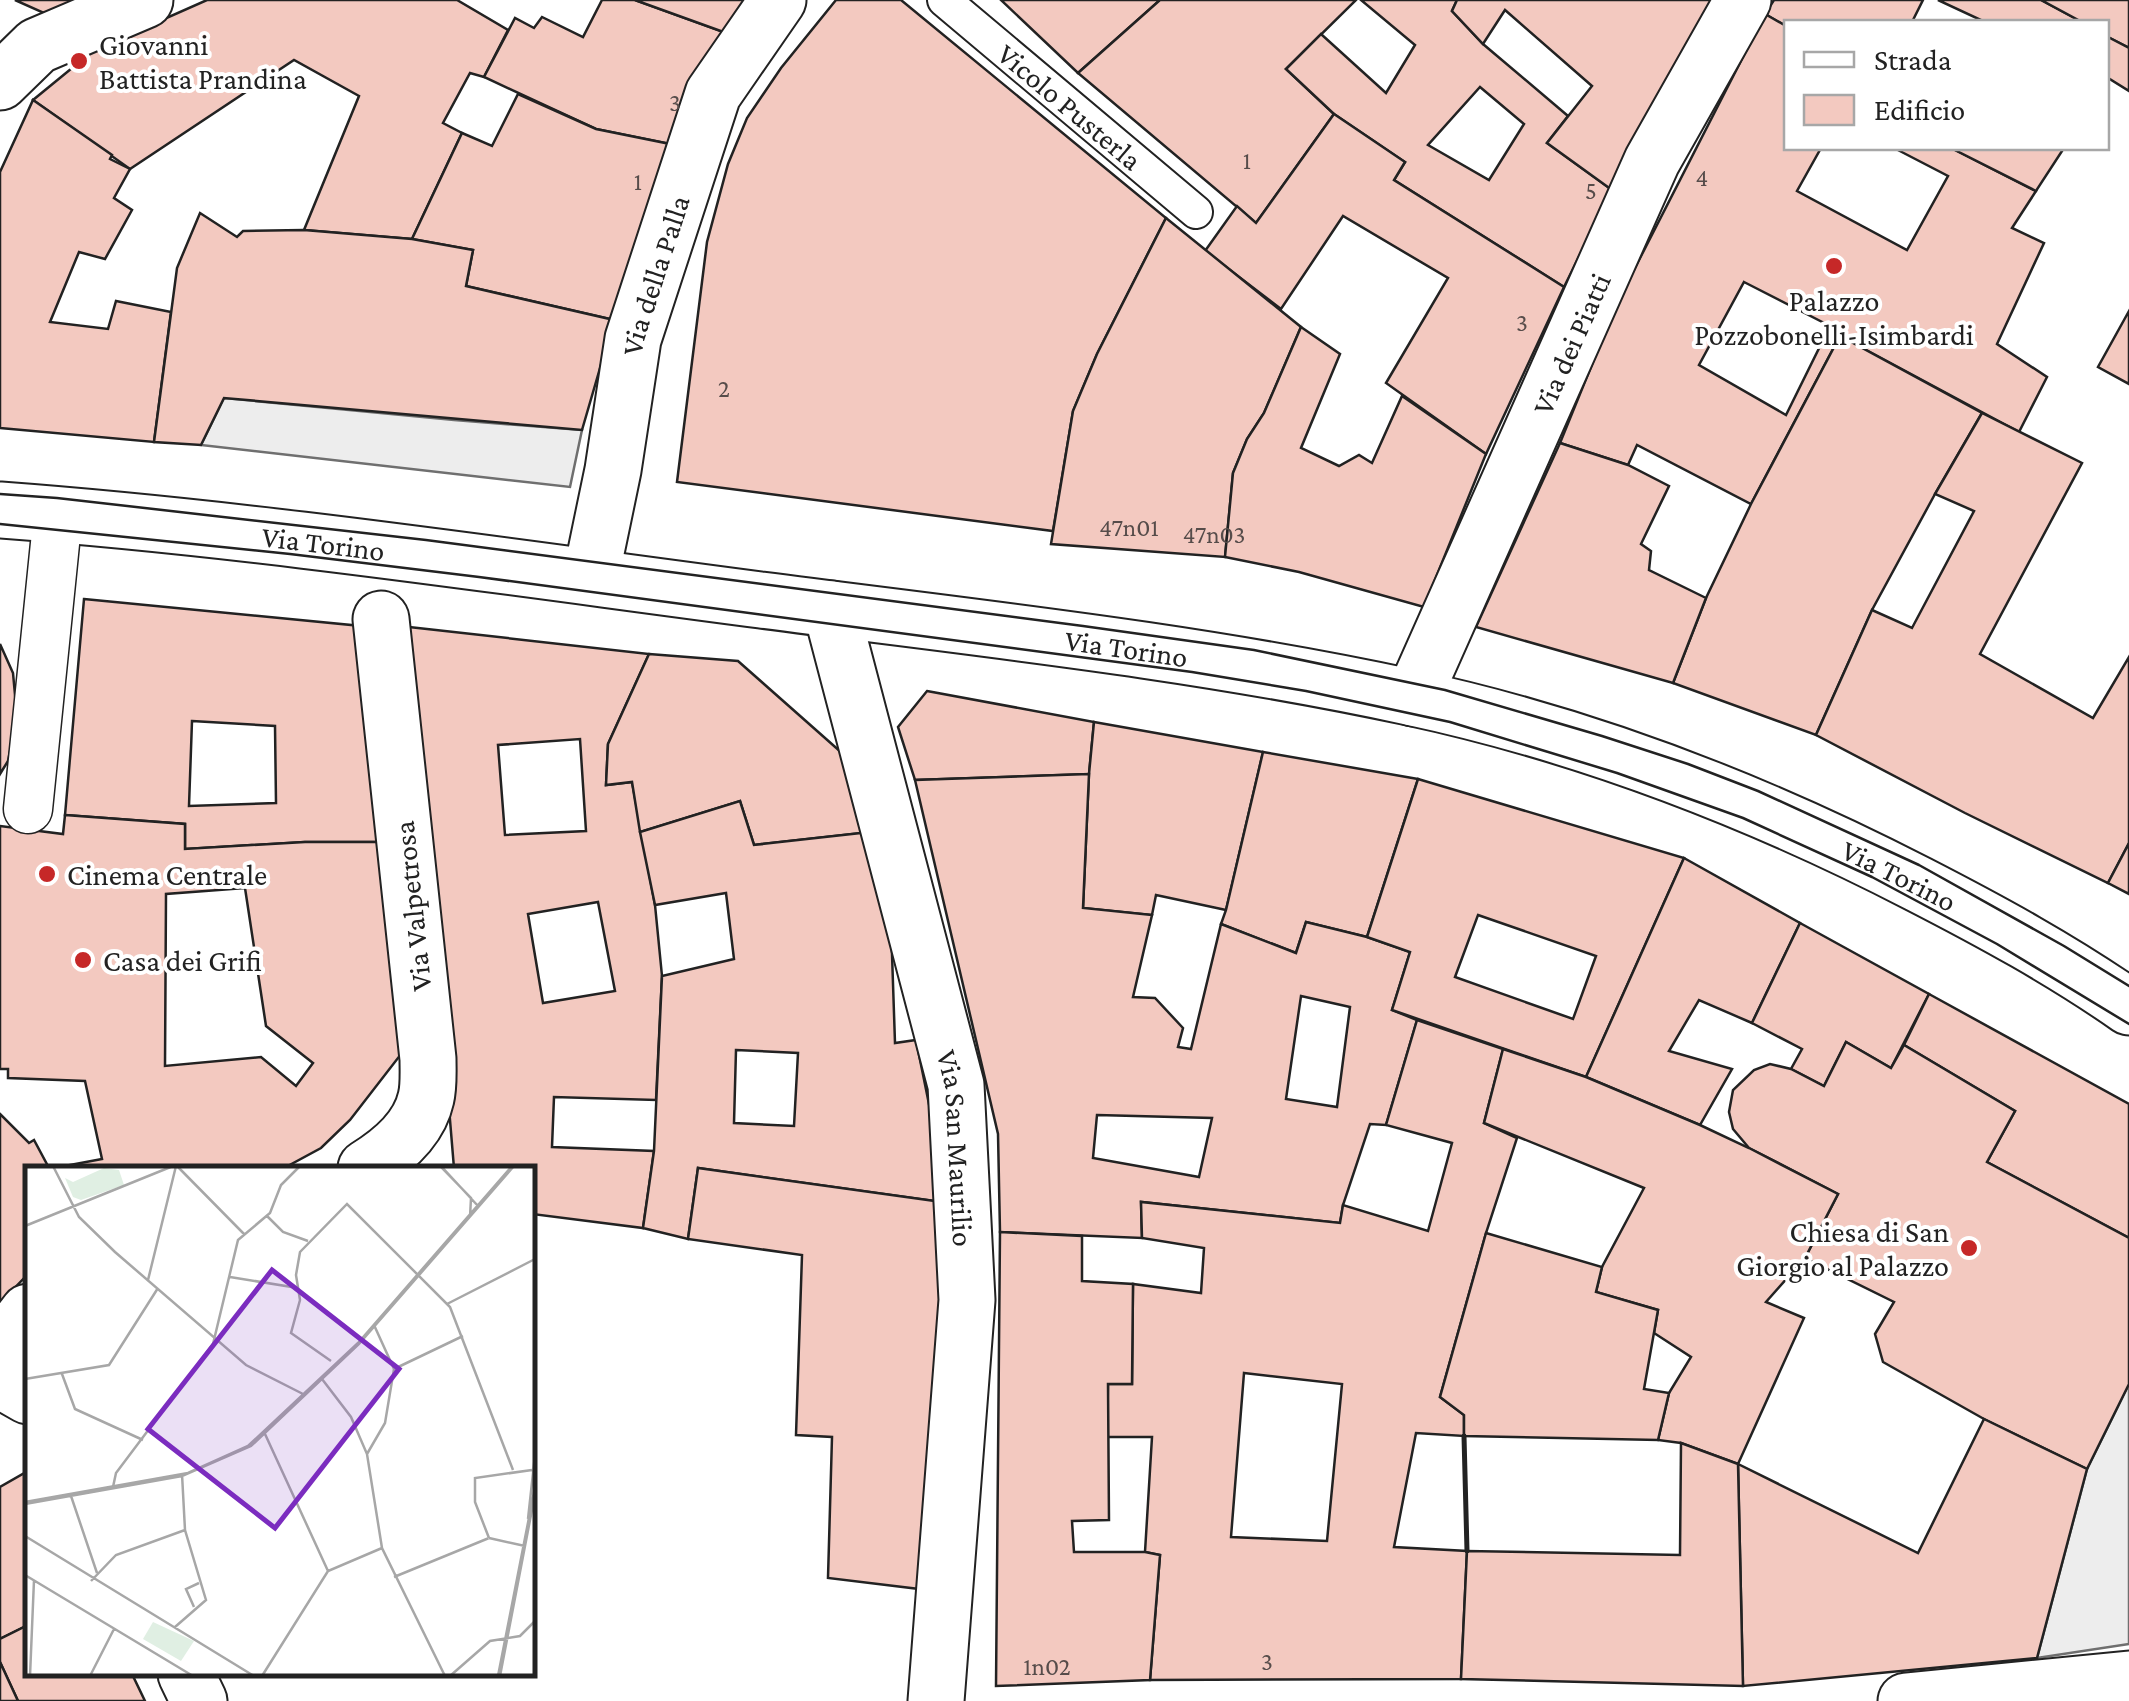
<svg xmlns="http://www.w3.org/2000/svg" width="2129" height="1701" font-family="'Crimson Pro',serif">
<style>
.parking{fill:#ededed;stroke:#6f6f6f;stroke-width:2.5}
.building{fill:#f3c9c0;stroke:#222;stroke-width:2.5;fill-rule:evenodd}
.lines{fill:none;stroke-linecap:round;stroke-linejoin:round}
.service-casing{stroke:#222;stroke-width:36}
.pedestrian-casing{stroke:#222;stroke-width:51}
.minor-casing{stroke:#222;stroke-width:59}
.service{stroke:#fff;stroke-width:32}
.pedestrian{stroke:#fff;stroke-width:48}
.minor{stroke:#fff;stroke-width:55}
.tram{stroke:#222;stroke-width:2.5}
.wall{stroke:#222;stroke-width:5}
.poi-dot{fill:#c62828;stroke:#fff;stroke-width:4}
.labels{text-anchor:middle;dominant-baseline:central;stroke-width:8;stroke-linejoin:round;paint-order:stroke}
.number-label{font-size:25px;fill:#564c4a}
.poi-label{font-size:30px;fill:#222;stroke:#fff;text-anchor:start}
.street-label{font-size:30px;fill:#222;stroke:#fff}
.inset-road{fill:none;stroke:#a7a7a7;stroke-width:2.5}
.view{fill:#7b2cbf;fill-opacity:0.15;stroke:#7b2cbf;stroke-width:5}
.inset-edge{fill:none;stroke:#222;stroke-width:5}
</style>
<rect width="100%" height="100%" fill="#fff"/>
<g class="parking">
<path d="M224,398L454,420L582,430L570,487L201,445Z"/>
<path d="M2129,1384V1644L2037,1658L2087,1469Z"/>
</g>
<g class="building">
<path d="M15,0H83L46,14Z"/>
<path d="M207,0H457L508,30L484,77L470,73L443,123L462,133L412,239L304,230L359,96L294,60L130,169L33,100L94,50Z"/>
<path d="M602,0H635L729,34L675,145L596,129L484,77L515,18L534,28L542,17L583,37Z"/>
<path d="M635,0H749L729,34Z"/>
<path d="M836,0H901L1166,218L1097,354L1073,411L1053,531L677,482L707,242L728,164L747,118L781,68Z"/>
<path d="M1001,0H1160L1078,73Z"/>
<path d="M1160,0H1356L1286,69L1334,114L1256,223L1078,73Z"/>
<path d="M1361,0H1457L1452,11L1483,44L1568,116L1547,143L1612,190L1564,287L1394,180L1405,162L1334,114L1286,69L1321,34L1386,93L1415,45ZM1480,87L1524,124L1489,180L1428,145Z"/>
<path d="M1457,0H1719L1612,190L1547,143L1592,86L1505,10L1483,44L1452,11Z"/>
<path d="M1774,0H1923L1912,22H1786V26L1765,14Z"/>
<path d="M1938,0H2041L2082,22H1985Z"/>
<path d="M2041,0H2129V48L2106,36V22H2082Z"/>
<path d="M1765,14L1786,26V148H1821L1797,191L1907,250L1948,176L1894,148H1951L2036,191L2012,228L2044,243L1997,344L2047,377L2019,432L1840,336L1751,504L1637,445L1628,465L1560,443L1617,303ZM1744,282L1830,326L1786,415L1699,365Z"/>
<path d="M2106,36L2129,48V91L2108,78L2106,81Z"/>
<path d="M518,94L596,129L675,145L614,320L466,286L473,250L412,239L462,133L492,146Z"/>
<path d="M33,100L112,155L110,159L130,169L114,198L132,210L105,259L79,252L50,322L108,329L116,301L171,312L154,442L0,428V172Z"/>
<path d="M1334,114L1405,162L1394,180L1564,287L1486,454L1386,383L1448,278L1343,216L1281,309L1205,251L1237,206L1256,223Z"/>
<path d="M1951,148H2064L2036,191Z"/>
<path d="M200,213L237,237L243,231L304,230L412,239L473,250L466,286L614,320L582,430L224,398L201,445L154,442L177,268Z"/>
<path d="M1166,218L1301,327L1264,413L1247,439L1233,473L1225,557L1051,544L1073,411L1097,354Z"/>
<path d="M2129,311V384L2098,367Z"/>
<path d="M1301,327L1340,354L1301,448L1339,466L1359,455L1372,463L1402,396L1486,454L1424,607L1299,572L1225,557L1233,473L1247,439L1264,413Z"/>
<path d="M1840,336L1982,413L1935,494L1872,610L1816,735L1673,683L1706,598L1751,504Z"/>
<path d="M1982,413L2082,463L1980,654L2093,718L2129,657V843L2108,883L1965,813L1816,735L1872,610L1912,628L1974,511L1935,494Z"/>
<path d="M1560,443L1628,465L1669,486L1641,544L1651,551L1649,570L1706,598L1673,683L1476,627Z"/>
<path d="M84,599L361,626L380,842H305L185,849V824L65,815ZM192,721L275,726L276,803L189,806Z"/>
<path d="M409,627L649,654L608,744L606,785L632,782L655,905L662,976L656,1100L554,1097L552,1147L654,1151L643,1228L532,1214V1168H454ZM580,739L586,831L505,835L498,745ZM598,902L615,991L543,1003L528,914Z"/>
<path d="M0,644L13,673L17,717L8,761L0,774Z"/>
<path d="M649,654L738,661L842,753L870,832L754,845L740,801L640,832L632,782L606,785L608,744Z"/>
<path d="M927,691L1094,722L1089,774L915,780L898,727Z"/>
<path d="M1094,722L1263,752L1226,910L1156,895L1152,915L1083,908L1089,774Z"/>
<path d="M1263,752L1418,779L1367,937L1306,922L1296,953L1221,924L1226,910Z"/>
<path d="M1089,774L1083,908L1152,915L1133,997L1155,998L1183,1028L1178,1047L1191,1049L1221,924L1296,953L1306,922L1367,937L1410,952L1392,1010L1417,1020L1386,1125L1370,1124L1343,1205L1340,1223L1141,1202L1142,1238L1000,1232L998,1134L915,780ZM1301,996L1350,1007L1337,1107L1286,1099ZM1097,1115L1212,1118L1199,1177L1093,1158Z"/>
<path d="M1418,779L1684,858L1586,1077L1392,1010L1410,952L1367,937ZM1478,915L1596,956L1573,1019L1455,977Z"/>
<path d="M740,801L754,845L870,832L891,924L895,1043L916,1040L949,1203L698,1168L688,1239L643,1228L654,1151L662,976L734,959L726,893L655,905L640,832ZM736,1050L798,1053L794,1126L734,1123Z"/>
<path d="M65,815L185,824V849L305,842H380L405,1049L350,1120L321,1148L284,1168H54L102,1159L85,1081L8,1078V1069H0V826L63,834ZM245,888L266,1026L313,1063L296,1086L261,1057L165,1066L166,894Z"/>
<path d="M2129,843V894L2108,883Z"/>
<path d="M1684,858L1800,923L1752,1023L1699,1000L1669,1051L1732,1069L1700,1125L1586,1077Z"/>
<path d="M1800,923L1929,994L1891,1068L1846,1042L1824,1086L1791,1069L1802,1049L1752,1023Z"/>
<path d="M1929,994L2129,1104V1238L1987,1162L2015,1111L1904,1045Z"/>
<path d="M1417,1020L1503,1049L1484,1123L1517,1138L1486,1233L1440,1397L1464,1415V1436L1416,1433L1394,1547L1467,1551L1461,1679L1150,1680L1160,1555L1145,1552L1152,1437H1107L1108,1384H1132L1133,1284L1201,1293L1204,1248L1142,1238L1141,1202L1340,1223L1343,1205L1428,1231L1452,1143L1386,1125ZM1244,1373L1342,1384L1327,1541L1231,1537Z"/>
<path d="M1846,1042L1891,1068L1904,1045L2015,1111L1987,1162L2129,1238V1384L2087,1469L1984,1419L1883,1362L1875,1334L1894,1302L1805,1258L1838,1194L1749,1148L1733,1129L1729,1112L1733,1090L1754,1070L1770,1064L1791,1069L1824,1086Z"/>
<path d="M1503,1049L1586,1077L1700,1125L1749,1148L1838,1194L1805,1258L1766,1302L1804,1318L1738,1464L1681,1443L1658,1440L1669,1393L1691,1357L1654,1333L1658,1310L1596,1292L1602,1267L1644,1188L1484,1123Z"/>
<path d="M0,1114L29,1143L34,1140L49,1168H28V1274L0,1303Z"/>
<path d="M698,1168L949,1203L936,1591L828,1578L832,1437L796,1435L802,1255L688,1239Z"/>
<path d="M1000,1232L1082,1236V1281L1133,1284L1132,1384H1108L1109,1520L1072,1521L1074,1552H1145L1160,1555L1150,1680L996,1686Z"/>
<path d="M1486,1233L1602,1267L1596,1292L1658,1310L1644,1389L1669,1393L1658,1440L1464,1436V1415L1440,1397Z"/>
<path d="M1984,1419L2087,1469L2037,1658L1743,1686L1738,1464L1918,1553Z"/>
<path d="M1681,1443L1738,1464L1743,1686L1461,1679L1467,1551L1680,1555Z"/>
<path d="M28,1471V1625L0,1639V1487Z"/>
<path d="M28,1625V1674H132L145,1701H18L0,1662V1639Z"/>
<path d="M0,1662L18,1701H0Z"/>
</g>
<g class="lines">
<g class="service-casing">
<g id="service">
<path id="s1" d="M944,0L1196,212"/>
</g>
</g>
<g class="pedestrian-casing">
<path id="pedestrian" d="M28,809L58,514"/>
</g>
<g class="minor-casing">
<g id="minor">
<path d="M0,82L37,46L145,0"/>
<path id="s2" d="M0,510C255,529 508,567 761,600C977,628 1195,651 1409,697C1586,735 1757,801 1918,884C1990,921 2062,960 2129,1007"/>
<path id="s3" d="M591,576L613,470L633,339L713,94L778,0"/>
<path id="s4" d="M831,609L956,1085L967,1300L936,1701"/>
<path id="s5" d="M1413,698L1652,161L1743,0"/>
<path d="M366,1168C392,1152 419,1130 426,1098C429,1086 428,1071 428,1059L381,619"/>
<path d="M0,1348L28,1312"/>
<path d="M0,1380L28,1396"/>
<path d="M186,1674L199,1701"/>
<path d="M1906,1701L2129,1679"/>
</g>
</g>
<use href="#service" class="service"/>
<use href="#pedestrian" class="pedestrian"/>
<use href="#minor" class="minor"/>
<g class="tram">
<path d="M0,494L57,498L426,540L1083,626L1254,650L1445,690L1602,736L1688,764L1758,791L1919,865L2064,946L2129,986"/>
<path d="M0,524L290,554L479,577L1192,672L1306,691L1450,722L1617,773L1743,818L1872,877L1997,944L2129,1024"/>
</g>
<path class="wall" d="M1464,1436L1467,1551"/>
</g>
<g class="poi-dot">
<circle cx="79" cy="61" r="10"/>
<circle cx="1834" cy="266" r="10"/>
<circle cx="47" cy="874" r="10"/>
<circle cx="83" cy="960" r="10"/>
<circle cx="1969" cy="1248" r="10"/>
</g>
<g class="labels">
<g class="number-label">
<text x="675" y="102">3</text>
<text x="1247" y="160">1</text>
<text x="1702" y="177">4</text>
<text x="638" y="181">1</text>
<text x="1591" y="190">5</text>
<text x="1522" y="322">3</text>
<text x="724" y="388">2</text>
<text x="1129" y="527">47n01</text>
<text x="1214" y="534">47n03</text>
<text x="1267" y="1661">3</text>
<text x="1047" y="1666">1n02</text>
</g>
<g class="poi-label">
<text x="99" y="44">Giovanni<tspan x="99" dy="34">Battista Prandina</tspan></text>
<text x="1834" y="300" text-anchor="middle">Palazzo<tspan x="1834" dy="34">Pozzobonelli-Isimbardi</tspan></text>
<text x="67" y="874">Cinema Centrale</text>
<text x="103" y="960">Casa dei Grifi</text>
<text x="1949" y="1231" text-anchor="end">Chiesa di San<tspan x="1949" dy="34">Giorgio al Palazzo</tspan></text>
</g>
<g class="street-label">
<text stroke="none"><textPath href="#s1" startOffset="165">Vicolo Pusterla</textPath></text>
<text stroke="none"><textPath href="#s3" startOffset="308">Via della Palla</textPath></text>
<text stroke="none"><textPath href="#s5" startOffset="388">Via dei Piatti</textPath></text>
<text stroke="none"><textPath href="#s2" startOffset="325">Via Torino</textPath></text>
<text stroke="none"><textPath href="#s2" startOffset="1135">Via Torino</textPath></text>
<text stroke="none"><textPath href="#s2" startOffset="1945">Via Torino</textPath></text>
<text transform="translate(412 906) rotate(-96)">Via Valpetrosa</text>
<text stroke="none"><textPath href="#s4" startOffset="555">Via San Maurilio</textPath></text>
</g>
</g>
<g transform="translate(25 1166)">
<rect width="510" height="510" fill="#fff"/>
<path d="M79,2L94,4L99,19L56,34L48,31L40,12L48,16ZM128,456L169,475L156,495L118,473Z" fill="#e0efe3"/>
<path class="inset-road" d="M28,0L54,51L90,86L221,199L280,229M152,0L219,68M415,0L446,32L445,51M416,0L453,40M242,50L258,66L283,75M0,60L148,0M205,111L273,122M123,114L151,0M422,138L510,93M306,195L266,167L275,134L271,109L275,86L322,38L425,141L488,304M369,203L438,170M37,208L50,243L118,274M0,213L84,199L133,122M297,213L326,251L342,288L357,382L420,510M240,268L303,405M342,288L360,257L369,203L349,159M88,321L91,307L188,178L213,74L245,47L256,19L275,0M45,327L72,407M0,336L163,307L223,280L333,177L487,0M0,338L157,310L226,280L334,178L489,0M503,353L510,289M0,370L229,510M464,372L450,336V312L507,304M464,372L500,380M0,409L168,510M369,411L464,372M66,415L91,389L160,364M169,441L161,423L174,417M150,461L181,434L160,364L157,308M5,510L9,414M65,510L89,463M237,510L303,405L357,382M425,510L465,475L495,470L510,455M473,510L510,321M475,510L510,328"/>
<path class="view" d="M247,104L374,203L250,362L123,263Z"/>
<rect width="510" height="510" class="inset-edge"/>
</g>
<rect x="1784" y="20" width="325" height="130" fill="#ffffff" stroke="#a7a7a7" stroke-width="2.5"/>
<rect x="1804" y="52" width="50" height="15" fill="#ffffff" stroke="#a7a7a7" stroke-width="2.5"/>
<text x="1874" y="70" font-size="30" fill="#222222">Strada</text>
<rect x="1804" y="95" width="50" height="30" fill="#f3c9c0" stroke="#a7a7a7" stroke-width="2.5"/>
<text x="1874" y="120" font-size="30" fill="#222222">Edificio</text>
</svg>
